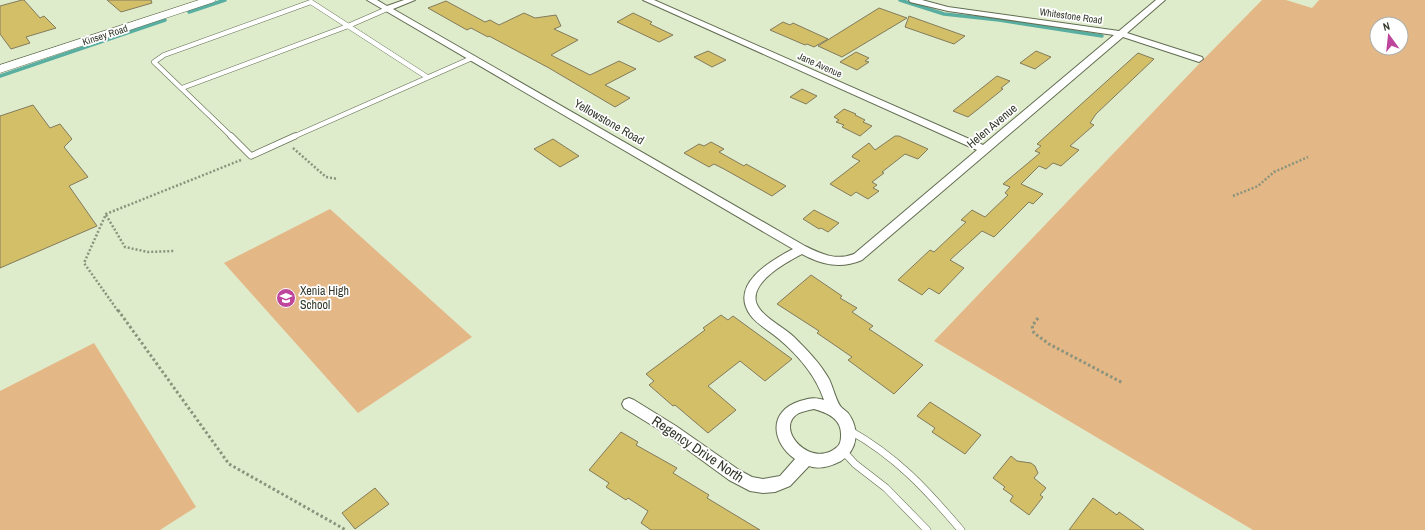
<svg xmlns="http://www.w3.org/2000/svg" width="1425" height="530" font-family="'Archivo Narrow',sans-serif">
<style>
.green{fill:#e4b787;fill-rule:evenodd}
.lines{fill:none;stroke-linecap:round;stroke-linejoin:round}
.stream{stroke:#58aea0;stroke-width:3.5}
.building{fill:#d3bf68;stroke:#827b5c}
.lane-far2-casing{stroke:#626d51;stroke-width:5.5}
.lane-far1-casing{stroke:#626d51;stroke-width:7}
.lane-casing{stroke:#626d51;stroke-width:8}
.street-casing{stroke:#626d51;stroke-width:2}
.secondary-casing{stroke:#626d51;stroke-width:1}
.path-far1{stroke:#8a937c;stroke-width:2.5;stroke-dasharray:2 2;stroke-linecap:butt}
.path{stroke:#8a937c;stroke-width:3;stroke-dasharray:2.5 2.5;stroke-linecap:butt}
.lane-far2{stroke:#fff;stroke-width:4.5}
.lane-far1{stroke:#fff;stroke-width:5.5}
.lane{stroke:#fff;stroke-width:7}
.street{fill:#fff;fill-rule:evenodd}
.secondary{fill:#fff;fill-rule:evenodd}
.labels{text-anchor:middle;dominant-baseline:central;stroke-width:3.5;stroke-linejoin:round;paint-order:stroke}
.far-street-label{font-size:10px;fill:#33382b;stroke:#fff}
.street-label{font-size:12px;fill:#33382b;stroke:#fff}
.poi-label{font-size:12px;fill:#33382b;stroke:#fff;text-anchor:start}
.near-street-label{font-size:14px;fill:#33382b;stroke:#fff}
</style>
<rect width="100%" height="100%" fill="#dfeccc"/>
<g class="green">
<path d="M1262,0H1286L1312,8L1319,0H1425V530H1253L934,341L1197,66ZM1377,24H1401V48H1377Z"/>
<path d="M330,209L472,337L358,413L224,263Z"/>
<path d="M94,343L196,507L160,530H0V391Z"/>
</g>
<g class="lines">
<g class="stream">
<path d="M900,0L944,14L999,20L1102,36"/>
<path d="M189,12L225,0"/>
<path d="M0,76L165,20"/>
</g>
</g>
<g class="building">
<path d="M22,0H24L40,18L44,16L56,28L26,37L30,43L11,49L0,34V6Z"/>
<path d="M107,0H151L152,3L121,12Z"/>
<path d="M446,1L485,22L490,20L499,25L524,13L535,18L556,15L561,26L554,29L578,40L551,55L590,75L619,61L636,69L605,85L630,98L615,107L549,68L489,36L488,37L471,28L467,30L428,8Z"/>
<path d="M879,8L907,18L842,57L818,46Z"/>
<path d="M633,13L652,22L650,24L673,35L659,42L617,22Z"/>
<path d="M909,16L965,36L954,44L905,27Z"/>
<path d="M783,22L790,25L793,23L828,39L814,47L807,44L805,45L770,30Z"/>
<path d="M708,51L726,60L712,67L694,57Z"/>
<path d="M1036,51L1051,57L1035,69L1020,63Z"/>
<path d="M856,52L869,58L865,61L869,62L857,70L840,62Z"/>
<path d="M1138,53L1154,59L1096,114L1090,123L1094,125L1070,146L1079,150L1061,166L1053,163L1046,169L1039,166L1021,184L1043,194L1033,204L1029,202L994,237L982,231L950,260L964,268L939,294L929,288L922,295L898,280L930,250L934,252L966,222L961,220L972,210L985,217L1008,195L1005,193L1010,187L1003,184L1040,153L1035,151L1041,146L1037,144Z"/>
<path d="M997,76L1010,81L1001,88L1003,89L977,110L968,117L953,111Z"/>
<path d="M802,89L817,96L806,104L790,97Z"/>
<path d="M33,105L50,128L60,124L72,139L64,147L88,177L69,186L97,226L0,268V116Z"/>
<path d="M844,109L856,114L855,115L865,120L863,122L872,126L860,136L842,127L844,125L836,122L839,120L834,117Z"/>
<path d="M895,136H899L928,149L918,159L905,154L882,172L884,173L872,182L877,185L873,188L879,191L868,199L856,192L851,196L830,184L860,161L852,157L853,155L869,143L875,150Z"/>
<path d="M553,139L579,156L560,167L534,149Z"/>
<path d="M711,142L724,149L719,152L744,166L746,164L786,186L772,196L724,169L714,164L709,167L684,153L699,144L704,146Z"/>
<path d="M814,210L839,223L828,232L821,228L819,229L803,219Z"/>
<path d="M811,275L842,296L840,298L857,308L852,312L873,326L869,329L923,365L894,394L848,360L852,357L817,333L819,331L777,304Z"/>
<path d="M721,315L728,320L733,316L792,359L765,381L740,361L708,386L736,410L708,433L675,405L673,406L649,385L654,381L646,374L705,330L703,328Z"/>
<path d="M930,402L981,435L965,454L932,432L935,428L917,416Z"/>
<path d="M621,432L638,442L636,445L677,468L673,473L709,495L707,498L760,530H651L641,523L648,511L628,498L626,500L606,487L609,483L589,470Z"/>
<path d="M1011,456L1017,461L1031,463L1035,466L1038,473L1034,478L1046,488L1040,495L1043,497L1029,515L1010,501L1013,496L1003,489L1005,487L993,478Z"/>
<path d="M375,488L389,504L355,529L342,513Z"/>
<path d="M1093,498L1117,515L1119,512L1144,530H1069Z"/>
</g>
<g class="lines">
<g class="lane-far2-casing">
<g id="lane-far2">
<path d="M182,88L348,26L387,9"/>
<path d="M232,137L154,62L164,55L311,2L427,77"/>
<path d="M293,137L472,58"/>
</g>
</g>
<g class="lane-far1-casing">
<path id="lane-far1" d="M231,136L251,156L295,136"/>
</g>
<g class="lane-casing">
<g id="lane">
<path d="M849,430C897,457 926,489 961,530"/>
<path d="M843,451L855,464L886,488L927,530"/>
</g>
</g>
<g class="street-casing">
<path id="street" d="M367,0H377L387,6L404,0H415L393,9L805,246C821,254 836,261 854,254L977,150L643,0H654L983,145L1114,35L948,11L910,2L909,0H922L948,7L1119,31L1156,0H1165L1127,33L1202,57L1203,59L1199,62L1196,61L1123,37L862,260C841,269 822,265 802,254C787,262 751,281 756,302C760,316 784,327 794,337C807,350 820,363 829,379C833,387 836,401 841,407C843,409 846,411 848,413C860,429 858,450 841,461C831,466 820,470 809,466L790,486L775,492L763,493L750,491L729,480L666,434L624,408L622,404L624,400L629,398L634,400L676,426L739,470L752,477L763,479L780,476L795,459C771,442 768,411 800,401C810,398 815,397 824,400C816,376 798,355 779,339C770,331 758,325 751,316C728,285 770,261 793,249ZM814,409C828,413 842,419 841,436C841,440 840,445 837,447C812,470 772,428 799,413C804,411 809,410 814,409Z"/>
</g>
<g class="secondary-casing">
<path id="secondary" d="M199,0H216L214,2L0,73V65Z"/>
</g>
<g class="path-far1">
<path d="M293,148L326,177L338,179"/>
<path d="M1233,196L1258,186L1274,172L1308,157"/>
<path d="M106,215L125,247L148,252L174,251"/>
<path d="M118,311L84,263L106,214L241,160"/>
</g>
<g class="path">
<path d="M118,310L229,464L346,530"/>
<path d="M1038,318L1032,326L1034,333L1049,344L1123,383"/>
</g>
<use href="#lane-far2" class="lane-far2"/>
<use href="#lane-far1" class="lane-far1"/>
<use href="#lane" class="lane"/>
<use href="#street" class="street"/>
<use href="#secondary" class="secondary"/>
</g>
<defs>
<g id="school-disc" transform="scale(1)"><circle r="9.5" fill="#bd469c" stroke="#fff"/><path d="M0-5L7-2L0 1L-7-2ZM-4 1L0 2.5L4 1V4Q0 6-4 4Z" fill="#fff"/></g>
</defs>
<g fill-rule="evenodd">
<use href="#school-disc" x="286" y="298"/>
</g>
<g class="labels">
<g class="far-street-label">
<text transform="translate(1071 16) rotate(8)">Whitestone Road</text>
<text transform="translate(105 35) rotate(-18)">Kinsey Road</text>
<text transform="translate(820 65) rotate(24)">Jane Avenue</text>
</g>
<g class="street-label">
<text transform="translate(609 122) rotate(30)">Yellowstone Road</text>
<text transform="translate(992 126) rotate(-40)">Helen Avenue</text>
</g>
<g class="poi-label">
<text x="300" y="291">Xenia High<tspan x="300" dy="14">School</tspan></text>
</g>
<g class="near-street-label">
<text transform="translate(698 449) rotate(34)">Regency Drive North</text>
</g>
</g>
<g transform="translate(1389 36) rotate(345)"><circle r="19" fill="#ffffff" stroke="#adafaa"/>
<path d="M0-3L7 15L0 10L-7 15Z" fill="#bd469c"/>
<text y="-6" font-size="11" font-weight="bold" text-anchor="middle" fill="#33382b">N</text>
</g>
</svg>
